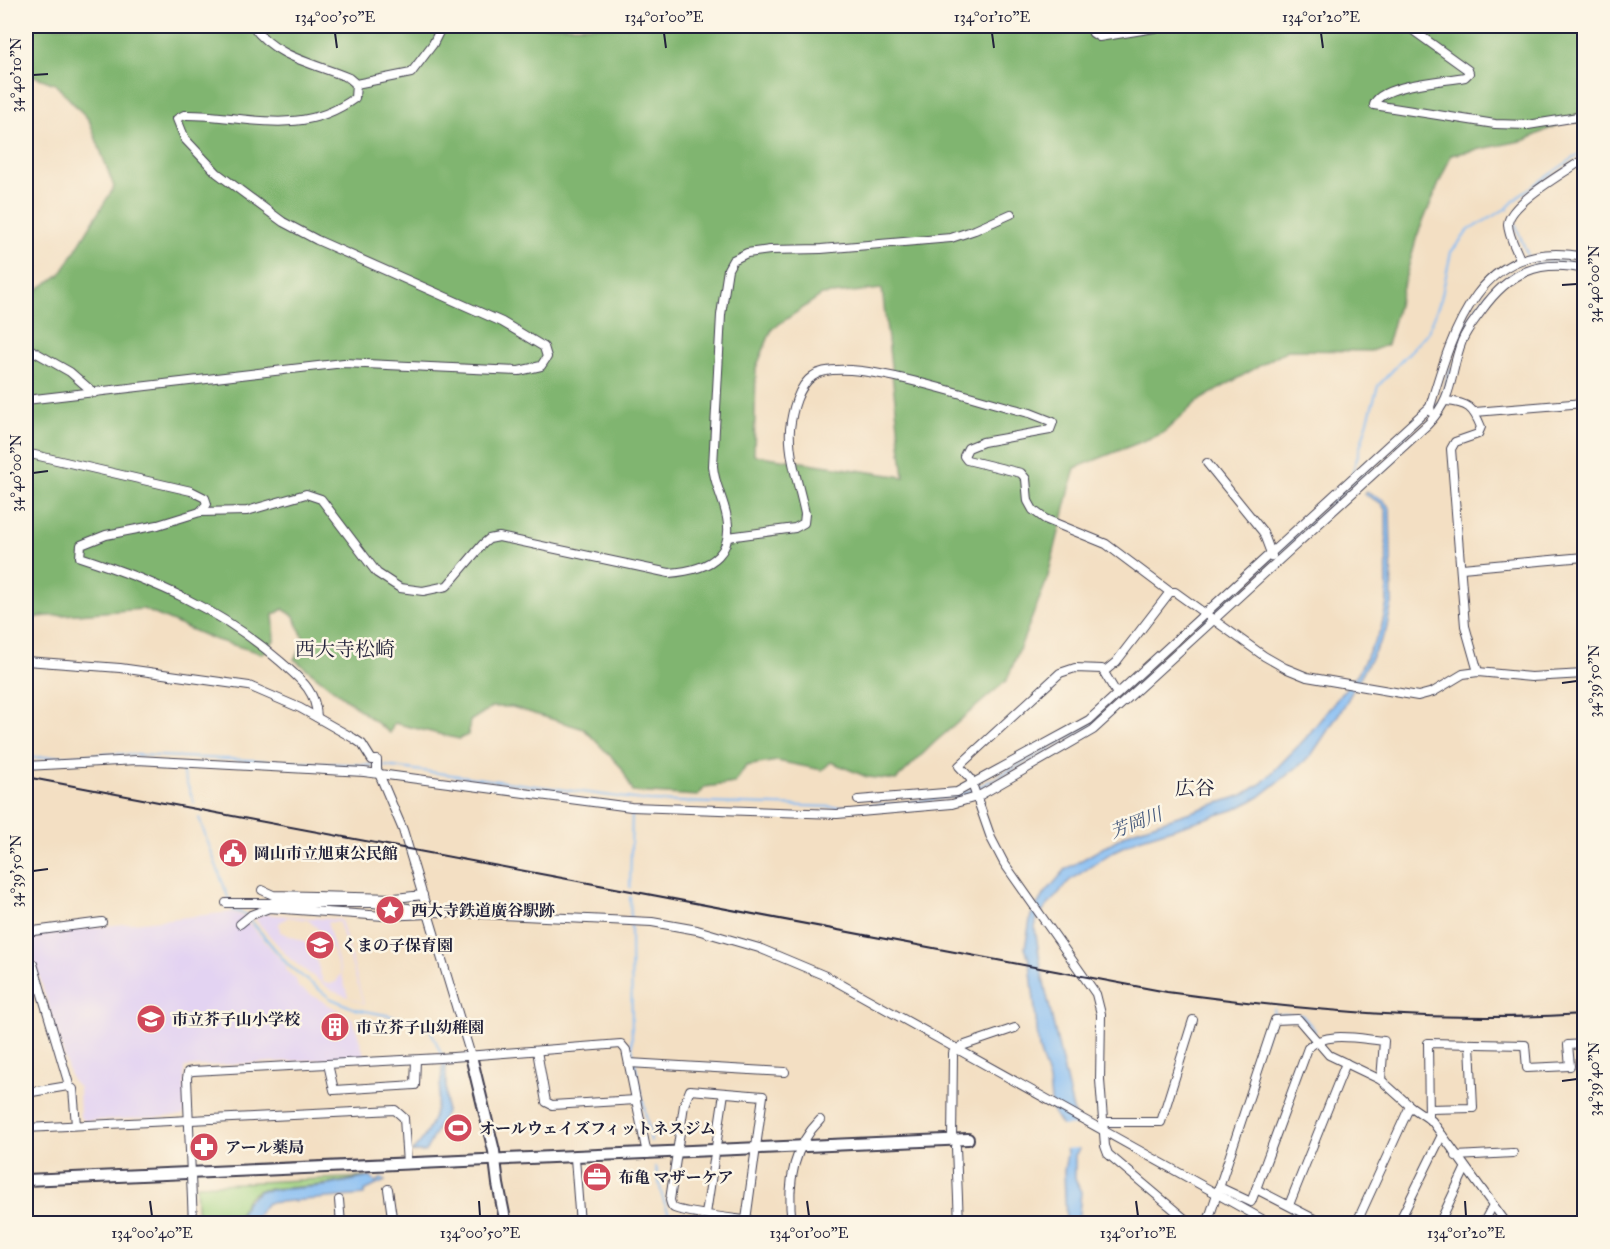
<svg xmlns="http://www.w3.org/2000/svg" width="1610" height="1249" font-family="'IM FELL Great Primer','Noto Serif JP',serif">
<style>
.built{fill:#e3d3f2;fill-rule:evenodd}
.green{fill:#a1d382;stroke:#627a5e;stroke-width:1.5}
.forest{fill:#80b570;stroke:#516c56;stroke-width:1.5;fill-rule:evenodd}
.water{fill:#83bcf4;stroke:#526f98;stroke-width:1.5}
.pier{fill:#f3dfc3}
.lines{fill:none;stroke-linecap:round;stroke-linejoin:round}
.stream{stroke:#83bcf4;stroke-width:2}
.street-casing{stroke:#413e4f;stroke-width:10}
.secondary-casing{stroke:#413e4f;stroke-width:14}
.street{stroke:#fff;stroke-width:8}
.secondary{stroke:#fff;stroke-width:10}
.rail{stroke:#22223b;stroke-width:2}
.ticks{fill:none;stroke:#22223b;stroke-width:2}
.labels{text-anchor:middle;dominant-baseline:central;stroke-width:5;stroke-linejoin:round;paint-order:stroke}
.poi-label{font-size:16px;font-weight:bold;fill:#22223b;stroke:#fcf5e5;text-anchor:start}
.water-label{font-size:18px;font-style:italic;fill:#44587c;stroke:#fcf5e5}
.quarter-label{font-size:20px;fill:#22223b;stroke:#fcf5e5}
.neatline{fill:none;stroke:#22223b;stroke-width:2}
.ticks-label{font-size:15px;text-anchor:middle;fill:#22223b}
</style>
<rect width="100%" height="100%" fill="#fcf5e5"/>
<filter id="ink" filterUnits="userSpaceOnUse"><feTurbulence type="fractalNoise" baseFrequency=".0167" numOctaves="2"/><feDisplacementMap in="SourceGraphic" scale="12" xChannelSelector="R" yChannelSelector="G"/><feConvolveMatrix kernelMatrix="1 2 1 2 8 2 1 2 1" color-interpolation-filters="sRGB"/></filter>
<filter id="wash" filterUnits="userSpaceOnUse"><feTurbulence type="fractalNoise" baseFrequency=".008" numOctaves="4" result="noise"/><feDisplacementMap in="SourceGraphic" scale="24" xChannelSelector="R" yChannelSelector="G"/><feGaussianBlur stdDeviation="1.35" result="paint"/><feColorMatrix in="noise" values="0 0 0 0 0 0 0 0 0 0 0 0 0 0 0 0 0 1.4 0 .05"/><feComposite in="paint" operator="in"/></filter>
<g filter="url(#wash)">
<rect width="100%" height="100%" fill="#f3dfc3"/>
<g class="built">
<path d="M232,912L242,916L253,928L287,967L285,970L296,979L298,987L353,1019L365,1057L184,1067L185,1113L182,1116L85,1121L80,1117L79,1088L71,1079L35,962L27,963L26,935Z"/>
<path d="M263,914L341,920L364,1004L331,990L290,959L255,919ZM288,917L308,920L328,938L341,974L336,982L330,984L323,982L316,959L305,942L280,932L279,923ZM327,922H339L363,1003L348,997Z"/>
</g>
<path class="green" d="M366,1177L320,1185L259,1190L247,1198L235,1223H198L196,1185Z"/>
<path class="forest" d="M26,26H1584V112L1526,140L1451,155L1417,236L1387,345L1371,351L1287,350L1198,401L1163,433L1075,468L1047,580L1007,680L935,742L896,780L867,777L831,762L822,770L777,761L746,766L735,783L705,787L698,796L633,792L621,767L584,729L512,707H492L470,721L468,735L459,739L394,723L390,733L294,659L305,642L294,616L283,609L273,615L275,639L263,654L213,639L143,609L36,617L26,628V297L61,274L114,187L89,120L55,84L26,73ZM882,289L904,477L754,455L756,368L772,329L822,295Z"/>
<g class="water">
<path d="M1366,491L1383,500L1390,508L1392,603L1386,631L1344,706L1310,757L1259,797L1236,809L1139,839L1114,851L1069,881L1037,918L1035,928L1042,974L1076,1123L1079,1150L1075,1155V1179L1081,1192L1078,1223H1066L1064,1171L1067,1154L1063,1128L1052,1110L1049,1081L1039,1049L1030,962L1025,948L1031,915L1042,897L1066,869L1132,831L1243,795L1262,783L1305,739L1358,673L1381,629L1387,603L1386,511L1381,503L1364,494Z"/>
<path d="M443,1063H446V1112L425,1152H411C436,1131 440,1093 443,1063Z"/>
<path d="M370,1177L376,1182L382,1178L385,1181L364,1191V1195L267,1203L251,1223L236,1224L247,1201L260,1191L324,1186Z"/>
</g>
<path class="pier" d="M1080,1125L1081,1148L1063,1149L1060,1129L1057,1126Z"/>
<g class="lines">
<g class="stream">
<path d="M1508,210L1507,208L1521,194L1584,151"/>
<path d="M1515,224L1528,256"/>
<path d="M1465,328C1488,280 1532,252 1584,264"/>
<path d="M1443,396L1451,367"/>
<path d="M1352,475L1378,386L1428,332L1441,299L1451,252L1469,230L1507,208"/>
<path d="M26,758L115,754L385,766L649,801L835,807L896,804L957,796L985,784L1092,725L1439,404"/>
<path d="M181,767L194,803"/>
<path d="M199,818L229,900"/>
<path d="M630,887L632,812"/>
<path d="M630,897L631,918"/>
<path d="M230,905L233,910L245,914L289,966L330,998L355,1009L422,1022L429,1027L442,1055"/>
<path d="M631,924L632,1048L651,1141"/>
<path d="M1272,1014L1302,1015L1315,1031"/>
<path d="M1264,1041L1274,1009"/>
<path d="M656,1167L662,1196L673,1224"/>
</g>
</g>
</g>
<g filter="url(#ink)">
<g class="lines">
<g class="street-casing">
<g id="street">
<path d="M253,26C274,57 316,64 349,78L356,84L411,73L433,44L442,26"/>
<path d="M1095,26L1093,33L1099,37L1167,26"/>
<path d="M1407,26L1468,70L1469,73L1465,77C1447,81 1379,84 1374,105L1495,124L1528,125L1584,116"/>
<path d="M1520,259C1516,249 1508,235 1508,224C1509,203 1567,171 1584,159"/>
<path d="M26,347L70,372L94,393"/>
<path d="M26,400L344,363L519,371L541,366L547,357L544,347L502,322L317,240L283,222L217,173L185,139L177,119L184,115C245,114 299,139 355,98L356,84"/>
<path d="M1446,401C1468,403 1473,407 1481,427L1478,434L1455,442L1451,449L1465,626L1478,672"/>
<path d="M1431,412L1430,407C1453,328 1481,236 1584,257"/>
<path d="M1475,412L1584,403"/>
<path d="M26,453L191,491L205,498L207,504L200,512"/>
<path d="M1207,463L1263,532L1272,556"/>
<path d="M728,537L795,528L804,523L805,514C800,488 788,456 790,429C792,411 798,386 813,376C846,352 988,404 1030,413L1053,422L1050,430L983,442L968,448L964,456L967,460L1021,473L1026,479L1028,501L1033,510L1045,519L1106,544L1170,592"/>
<path d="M1462,568L1584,557"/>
<path d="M26,661L120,668L249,686L300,708L353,738L362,744L372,760H377V769L403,830L471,1056"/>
<path d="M1105,671L1116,662L1170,592H1175L1264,656L1285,668L1307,677L1418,696L1433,692L1463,674L1478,672L1531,677L1584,674"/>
<path d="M1117,694L1102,669L1075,668L1060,673L959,766L970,778L991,838L1004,863L1096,994L1101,1014L1100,1080L1105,1146L1108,1154L1191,1224"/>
<path d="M317,717C316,690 300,679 281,662C221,609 154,581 80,557L81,545L106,535L158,525L200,512L247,511L306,494L321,499L377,573L400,588L423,591L447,586L483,544L489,539L499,537L669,573C712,570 739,553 724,506C720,492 714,481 713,466L721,315L728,269L733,260L747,253L770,250L821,249L951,238L975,230L1011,214"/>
<path d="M26,766L137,760L364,772L631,807L837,814L952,804L977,797L1093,730L1428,424C1455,396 1449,374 1462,341C1467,329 1475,320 1482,310C1509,272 1539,259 1584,269"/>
<path d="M858,800L957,792L1089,720L1430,407"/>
<path d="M262,890L273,895L395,898L423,895"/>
<path d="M226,903H373L435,912L652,922L697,930L759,948L828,977L1271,1224"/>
<path d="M240,924L251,915L269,908L384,916L428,914"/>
<path d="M26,932L102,922"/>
<path d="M26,965L33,964L70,1088"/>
<path d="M537,1051L546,1102L552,1105L636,1100"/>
<path d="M629,1063L785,1072"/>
<path d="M328,1064L334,1090L415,1085L416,1060"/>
<path d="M26,1093L68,1086L73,1089L76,1125"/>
<path d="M1429,1109L1473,1108L1470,1044"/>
<path d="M1429,1119L1428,1043L1525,1045L1527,1068L1570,1066L1568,1045L1584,1044"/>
<path d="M1103,1122H1161L1193,1020"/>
<path d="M26,1128L395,1110L404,1118L407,1164"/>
<path d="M952,1140L953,1053L962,1046L1015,1028"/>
<path d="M956,1147L959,1224"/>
<path d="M1456,1156L1513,1153"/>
<path d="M575,1158L580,1224"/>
<path d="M1219,1187L1251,1202L1256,1189L1324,1224"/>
<path d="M388,1189L393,1224"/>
<path d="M1256,1189L1308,1048C1326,1030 1360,1039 1384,1041L1381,1080"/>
<path d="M339,1200L341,1224"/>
<path d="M1289,1205L1346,1063"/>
<path d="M706,1214L724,1093"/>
<path d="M746,1220L763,1096L690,1090L684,1105L670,1200C671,1204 671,1206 674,1208C681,1213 757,1221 771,1224"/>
<path d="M193,1224L187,1078L188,1072L193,1071L440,1058L621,1044L626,1050L647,1154"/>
<path d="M584,1224L632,1221L637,1224"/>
<path d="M792,1224C787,1186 792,1148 820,1120"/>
<path d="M1207,1224L1275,1020L1298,1019L1329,1055L1381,1080L1410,1106"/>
<path d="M1356,1224L1410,1106L1432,1121L1507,1224"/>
<path d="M1398,1224L1442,1135"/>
<path d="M1439,1224L1465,1169"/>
<path d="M1483,1224L1493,1205"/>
</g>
</g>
<g class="secondary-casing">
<g id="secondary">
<path d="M471,1056L494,1151L498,1184L506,1224"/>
<path d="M26,1180L968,1139"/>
</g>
</g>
<use href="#street" class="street"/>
<use href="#secondary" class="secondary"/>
<path class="rail" d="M26,777L1167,992C1305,1011 1445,1023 1584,1014"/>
</g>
</g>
<path class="ticks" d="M335,33L337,48M664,33L666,48M992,33L994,48M1321,33L1323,48M33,75L48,74M1562,285L1577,284M33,473L48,471M1562,683L1577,681M33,871L48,869M1562,1081L1577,1079M150,1201L152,1216M479,1201L480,1216M807,1201L809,1216M1136,1201L1138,1216M1465,1201L1466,1216"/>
<defs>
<g id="civic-disc" transform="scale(1.5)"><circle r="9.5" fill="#d1495b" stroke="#fcf5e5"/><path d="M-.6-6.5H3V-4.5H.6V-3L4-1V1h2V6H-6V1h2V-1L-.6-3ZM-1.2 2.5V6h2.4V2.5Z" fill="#fff"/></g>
<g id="sight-disc" transform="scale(1.5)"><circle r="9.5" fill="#d1495b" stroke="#fcf5e5"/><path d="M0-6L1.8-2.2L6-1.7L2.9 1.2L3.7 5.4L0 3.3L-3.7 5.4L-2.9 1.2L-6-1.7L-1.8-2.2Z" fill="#fff"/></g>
<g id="school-disc" transform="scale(1.5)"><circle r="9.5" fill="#d1495b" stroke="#fcf5e5"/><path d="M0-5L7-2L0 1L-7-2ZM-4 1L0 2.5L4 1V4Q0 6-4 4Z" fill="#fff"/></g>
<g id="building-disc" transform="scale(1.5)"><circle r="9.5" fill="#d1495b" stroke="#fcf5e5"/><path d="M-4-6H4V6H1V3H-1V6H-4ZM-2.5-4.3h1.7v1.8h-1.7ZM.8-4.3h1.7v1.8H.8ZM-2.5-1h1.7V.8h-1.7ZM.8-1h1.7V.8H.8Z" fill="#fff"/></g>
<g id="stadium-disc" transform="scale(1.5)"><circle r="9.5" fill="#d1495b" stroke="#fcf5e5"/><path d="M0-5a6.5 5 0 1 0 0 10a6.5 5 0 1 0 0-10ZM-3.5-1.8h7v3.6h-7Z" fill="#fff"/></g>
<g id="pharmacy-disc" transform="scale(1.5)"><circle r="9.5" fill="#d1495b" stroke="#fcf5e5"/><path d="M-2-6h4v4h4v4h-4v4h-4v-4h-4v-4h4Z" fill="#fff"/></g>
<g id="office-disc" transform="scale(1.5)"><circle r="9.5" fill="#d1495b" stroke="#fcf5e5"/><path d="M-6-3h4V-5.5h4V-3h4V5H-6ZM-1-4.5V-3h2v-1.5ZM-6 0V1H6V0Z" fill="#fff"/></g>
</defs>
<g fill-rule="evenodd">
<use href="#civic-disc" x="233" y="853"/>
<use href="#sight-disc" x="390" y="910"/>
<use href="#school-disc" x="320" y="945"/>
<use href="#school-disc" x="151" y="1019"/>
<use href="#building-disc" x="335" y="1027"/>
<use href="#stadium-disc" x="458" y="1128"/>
<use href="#pharmacy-disc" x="204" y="1147"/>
<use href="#office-disc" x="597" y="1177"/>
</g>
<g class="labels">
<g class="poi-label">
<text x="254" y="853">岡山市立旭東公民館</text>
<text x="411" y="910">西大寺鉄道廣谷駅跡</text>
<text x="341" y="945">くまの子保育園</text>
<text x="172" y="1019">市立芥子山小学校</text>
<text x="356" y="1027">市立芥子山幼稚園</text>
<text x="479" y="1128">オールウェイズフィットネスジム</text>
<text x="225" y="1147">アール薬局</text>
<text x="618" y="1177">布亀 マザーケア</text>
</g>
<g class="water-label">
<text transform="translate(1136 823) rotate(-21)">芳岡川</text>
</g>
<g class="quarter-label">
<text x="345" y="649">西大寺松崎</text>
<text x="1195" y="788">広谷</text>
</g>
</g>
<rect width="1610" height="1249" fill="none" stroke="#fcf5e5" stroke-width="66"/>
<rect x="33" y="33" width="1544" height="1183" class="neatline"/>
<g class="ticks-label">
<text x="335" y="22">134°00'50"E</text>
<text x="664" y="22">134°01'00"E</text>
<text x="992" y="22">134°01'10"E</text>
<text x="1321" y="22">134°01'20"E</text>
<text transform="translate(16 75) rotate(-90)" y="5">34°40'10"N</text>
<text transform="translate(1594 284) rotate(-90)" y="5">34°40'00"N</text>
<text transform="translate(16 473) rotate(-90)" y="5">34°40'00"N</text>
<text transform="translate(1594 681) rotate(-90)" y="5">34°39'50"N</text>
<text transform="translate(16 871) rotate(-90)" y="5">34°39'50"N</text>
<text transform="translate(1594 1079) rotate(-90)" y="5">34°39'40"N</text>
<text x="152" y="1238">134°00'40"E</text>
<text x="480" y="1238">134°00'50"E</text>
<text x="809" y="1238">134°01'00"E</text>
<text x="1138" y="1238">134°01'10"E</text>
<text x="1466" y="1238">134°01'20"E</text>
</g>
</svg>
